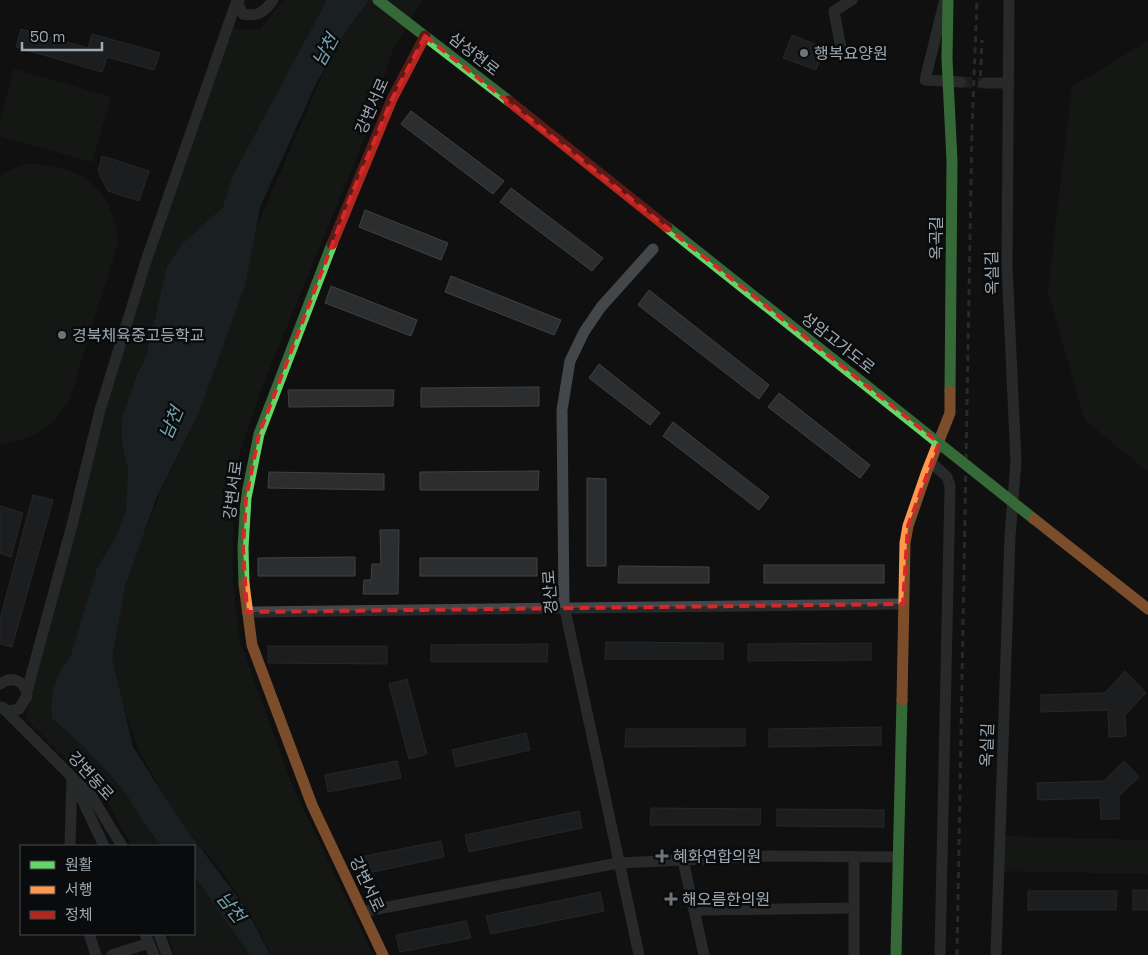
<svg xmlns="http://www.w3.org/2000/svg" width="1148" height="955" font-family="'Space Grotesk','Noto Sans KR',sans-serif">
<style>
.green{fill:#1a211a}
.water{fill:#263336}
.building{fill:#2c2d2f;stroke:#3e4244}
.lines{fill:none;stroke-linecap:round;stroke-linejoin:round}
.street-tunnel{stroke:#2d2f31;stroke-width:11;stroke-dasharray:11 5.5;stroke-linecap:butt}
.street{stroke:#444749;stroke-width:11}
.fast{stroke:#63d668;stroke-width:11}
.slow{stroke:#ff974d;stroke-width:11}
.jam{stroke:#b3261e;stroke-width:11}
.rail{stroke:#45474a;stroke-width:3;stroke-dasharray:6 5;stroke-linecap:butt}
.fast-bridge{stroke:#63d668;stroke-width:11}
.slow-bridge{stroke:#ff974d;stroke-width:11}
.jam-bridge{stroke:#b3261e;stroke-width:11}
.marked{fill:none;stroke:#d62828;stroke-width:4;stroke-dasharray:10 6;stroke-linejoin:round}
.poi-dot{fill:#6d747a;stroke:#0a0b0c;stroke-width:2}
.labels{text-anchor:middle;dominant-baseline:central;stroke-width:5;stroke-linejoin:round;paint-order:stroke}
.poi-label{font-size:16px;fill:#9faab3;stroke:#0a0b0c;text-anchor:start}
.street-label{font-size:16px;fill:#9faab3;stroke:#0a0b0c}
.water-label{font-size:18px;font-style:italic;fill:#74a3b1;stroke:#0a0b0c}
</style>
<rect width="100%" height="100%" fill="#101010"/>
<g class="green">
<path d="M283,0H328L233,175L231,196L223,207L183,243L167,266L146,357L139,370L126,458L128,470L126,508L117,535L97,568L71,656C55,677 49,691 52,718C78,742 104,765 125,793C138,810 146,831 163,846H132L106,800L26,719L100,410L227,28L259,30Z"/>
<path d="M369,0H422L392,51L366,134L262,387L239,454L233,515V584L240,642L292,785L373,955H271L253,918L224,874L177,817L139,751L123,706L112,658L123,595L139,547L164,484L199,412L245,286L253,236L320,80L347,30Z"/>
<path d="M1148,41V472L1085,420L1048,291L1072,87Z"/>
<path d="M14,69L111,97L92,162L0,136V121Z"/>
<path d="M25,164C79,163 112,187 118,242L69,401C49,429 36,438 2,444L0,443V176L9,170Z"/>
<path d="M1000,836L1148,840V874L998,871Z"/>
<path d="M194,876L250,955H175L167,934H194Z"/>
</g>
<path class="water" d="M327,0H369L347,30L316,84L260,207L245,286L199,412L156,499L125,587L112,658L133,747L181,822L247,910L270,955H250L194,876V846H163C146,831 138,810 125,793C104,765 78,742 52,718C49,691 55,677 71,655L97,568L117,535L126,509L128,470L122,442V419L137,375L146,357L167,266L183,243L223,207L233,175Z"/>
<g class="building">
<path d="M21,29L88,48L92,34L160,53L154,70L107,57L102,72L16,47Z"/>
<path d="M792,35L825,48L816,70L783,58Z"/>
<path d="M411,111L504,181L493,194L401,124Z"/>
<path d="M102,156L149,171L139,201L108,191L98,171Z"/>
<path d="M511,188L603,258L592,271L500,202Z"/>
<path d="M365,210L448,243L441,260L359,227Z"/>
<path d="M451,276L561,320L554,335L445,292Z"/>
<path d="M331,286L417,320L411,336L325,303Z"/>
<path d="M649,290L769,385L759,399L638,305Z"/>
<path d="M599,364L660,413L650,425L589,378Z"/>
<path d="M539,387V406L421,407V388Z"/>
<path d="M288,390H394L393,406L289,407Z"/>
<path d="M779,393L870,465L860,478L768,407Z"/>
<path d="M673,422L769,497L759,510L663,436Z"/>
<path d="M539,471L538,490H420V472Z"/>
<path d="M269,472L384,474V490L268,488Z"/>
<path d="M587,478L606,479V566H587Z"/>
<path d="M33,495L53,500L12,647L0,644V619Z"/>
<path d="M0,506L23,513L11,557L0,553Z"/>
<path d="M380,530H399L398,594H363L364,580H371L372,564H381Z"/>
<path d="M355,557V576H258V558Z"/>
<rect x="420" y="558" width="117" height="18"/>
<rect x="764" y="565" width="120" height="18"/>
<path d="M619,566L709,567V583H618Z"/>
<path d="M606,642L723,643V659H605Z"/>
<path d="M871,643V660L748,661V644Z"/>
<path d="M548,644L547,662H431V645Z"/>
<path d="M268,646H387V664L268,663Z"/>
<path d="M1125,671L1146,693L1125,715L1126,736L1109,737L1108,710L1041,712V695L1105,693Z"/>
<path d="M407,679L427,754L409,759L389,684Z"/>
<path d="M881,727V745L769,747V729Z"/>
<path d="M626,729H745V746L625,747Z"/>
<path d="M526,733L530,750L456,767L452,750Z"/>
<path d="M397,761L401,778L328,792L325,775Z"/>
<path d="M1124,761L1139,777L1119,796V819H1101L1100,798L1038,800L1037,783L1104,781Z"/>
<path d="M651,808L761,809L760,825H650Z"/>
<path d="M777,809L884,810V827L777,826Z"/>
<path d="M579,811L582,828L469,852L465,835Z"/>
<path d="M441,841L444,857L368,873L365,856Z"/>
<rect x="1133" y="890" width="15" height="20"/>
<path d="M1028,891H1117L1116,910H1028Z"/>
<path d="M600,892L604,911L491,934L486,916Z"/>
<path d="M466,921L471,938L400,952L396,935Z"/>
</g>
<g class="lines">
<path class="street-tunnel" d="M961,82L986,83"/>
<g class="street">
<path d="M239,0L238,5L243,14C257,17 265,12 273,0"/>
<path d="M944,3L925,80L961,82"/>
<path d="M842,53L834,11L852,0"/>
<path d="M986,83H1009"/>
<path d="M931,462L947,477L950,486L940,955"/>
<path d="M247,612L903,604"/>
<path d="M0,684C12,675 26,681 27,696L19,709L9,711L1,707"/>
<path d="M27,691L72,525L100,410L146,261L237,0"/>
<path d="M4,709L92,797L122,846"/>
<path d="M70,846L72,778L104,846"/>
<path d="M683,860L704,955"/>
<path d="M694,910L854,908"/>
<path d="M362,912L618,863L770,856L897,857"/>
<path d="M89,934L96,955"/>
<path d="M145,934L154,955"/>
<path d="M159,934L167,955"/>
<path d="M112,955L149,943"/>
<path d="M639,955L564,605L562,410L570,361L584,332L601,307L653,249"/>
<path d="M854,955V857"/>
<path d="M996,955L1010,536L1016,462L1007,267L1009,0"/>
</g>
<g class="fast">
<path d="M378,0L509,101"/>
<path d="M948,0L947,59L952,161L950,391"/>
<path d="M244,584L243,548L246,498L259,434L332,244"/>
<path d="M896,955L902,700"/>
</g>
<g class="slow">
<path d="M244,584L252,645L312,805L383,955"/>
<path d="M902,700L905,543L908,526L927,471L950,413V391"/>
</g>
<path class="jam" d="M332,244L392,99L425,36"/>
<g class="rail">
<path d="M980,87L982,40"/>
<path d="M957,955L972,128L977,0"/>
</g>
<path class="fast-bridge" d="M667,227L1034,519"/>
<path class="slow-bridge" d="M1034,519L1148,609"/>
<path class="jam-bridge" d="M509,101L667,227"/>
</g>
<path d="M0 0H1148V955H0ZM425,36L939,443L908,526L903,604L247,612L243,548L246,498L259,434L351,196L392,99Z" fill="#101010" fill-opacity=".55" fill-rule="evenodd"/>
<path class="marked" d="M425,36L939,443L908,526L903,604L247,612L243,548L246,498L259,434L351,196L392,99Z"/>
<g class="poi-dot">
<circle cx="804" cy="53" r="5"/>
<circle cx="62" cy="335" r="5"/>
<path d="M659.5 848.5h5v5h5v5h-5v5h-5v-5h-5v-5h5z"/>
<path d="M668.5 891.5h5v5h5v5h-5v5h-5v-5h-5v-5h5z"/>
</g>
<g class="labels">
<g class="poi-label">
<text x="814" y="53">행복요양원</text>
<text x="72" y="335">경북체육중고등학교</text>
<text x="673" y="856">혜화연합의원</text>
<text x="682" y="899">해오름한의원</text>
</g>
<g class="street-label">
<text transform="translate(474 54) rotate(38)">삼성현로</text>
<text transform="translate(372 106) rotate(-66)">강변서로</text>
<text transform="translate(936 238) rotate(-90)">옥곡길</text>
<text transform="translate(992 273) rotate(-91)">옥실길</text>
<text transform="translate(838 343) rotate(38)">성암고가도로</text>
<text transform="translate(233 490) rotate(-83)">강변서로</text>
<text transform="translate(550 592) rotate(-94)">경산로</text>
<text transform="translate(987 745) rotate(-88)">옥실길</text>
<text transform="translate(91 776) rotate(48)">강변동로</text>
<text transform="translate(367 884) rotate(65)">강변서로</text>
</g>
<g class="water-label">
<text transform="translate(325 50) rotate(-61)">남천</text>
<text transform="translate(171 423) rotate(-67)">남천</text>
<text transform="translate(231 907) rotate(52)">남천</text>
</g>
</g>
<rect x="20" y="845" width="175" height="90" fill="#0a0b0c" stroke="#464b4f"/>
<rect x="30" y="861" width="25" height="8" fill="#63d668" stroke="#464b4f"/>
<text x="65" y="870" font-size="15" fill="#9faab3">원활</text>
<rect x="30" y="886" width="25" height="8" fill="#ff974d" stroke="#464b4f"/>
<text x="65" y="895" font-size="15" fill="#9faab3">서행</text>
<rect x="30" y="911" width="25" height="8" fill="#b3261e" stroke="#464b4f"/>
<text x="65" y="920" font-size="15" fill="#9faab3">정체</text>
<path d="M22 42v8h80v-8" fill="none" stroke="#9faab3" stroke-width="2.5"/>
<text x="30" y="42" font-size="15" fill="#9faab3" stroke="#0a0b0c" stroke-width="4" paint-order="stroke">50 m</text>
</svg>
